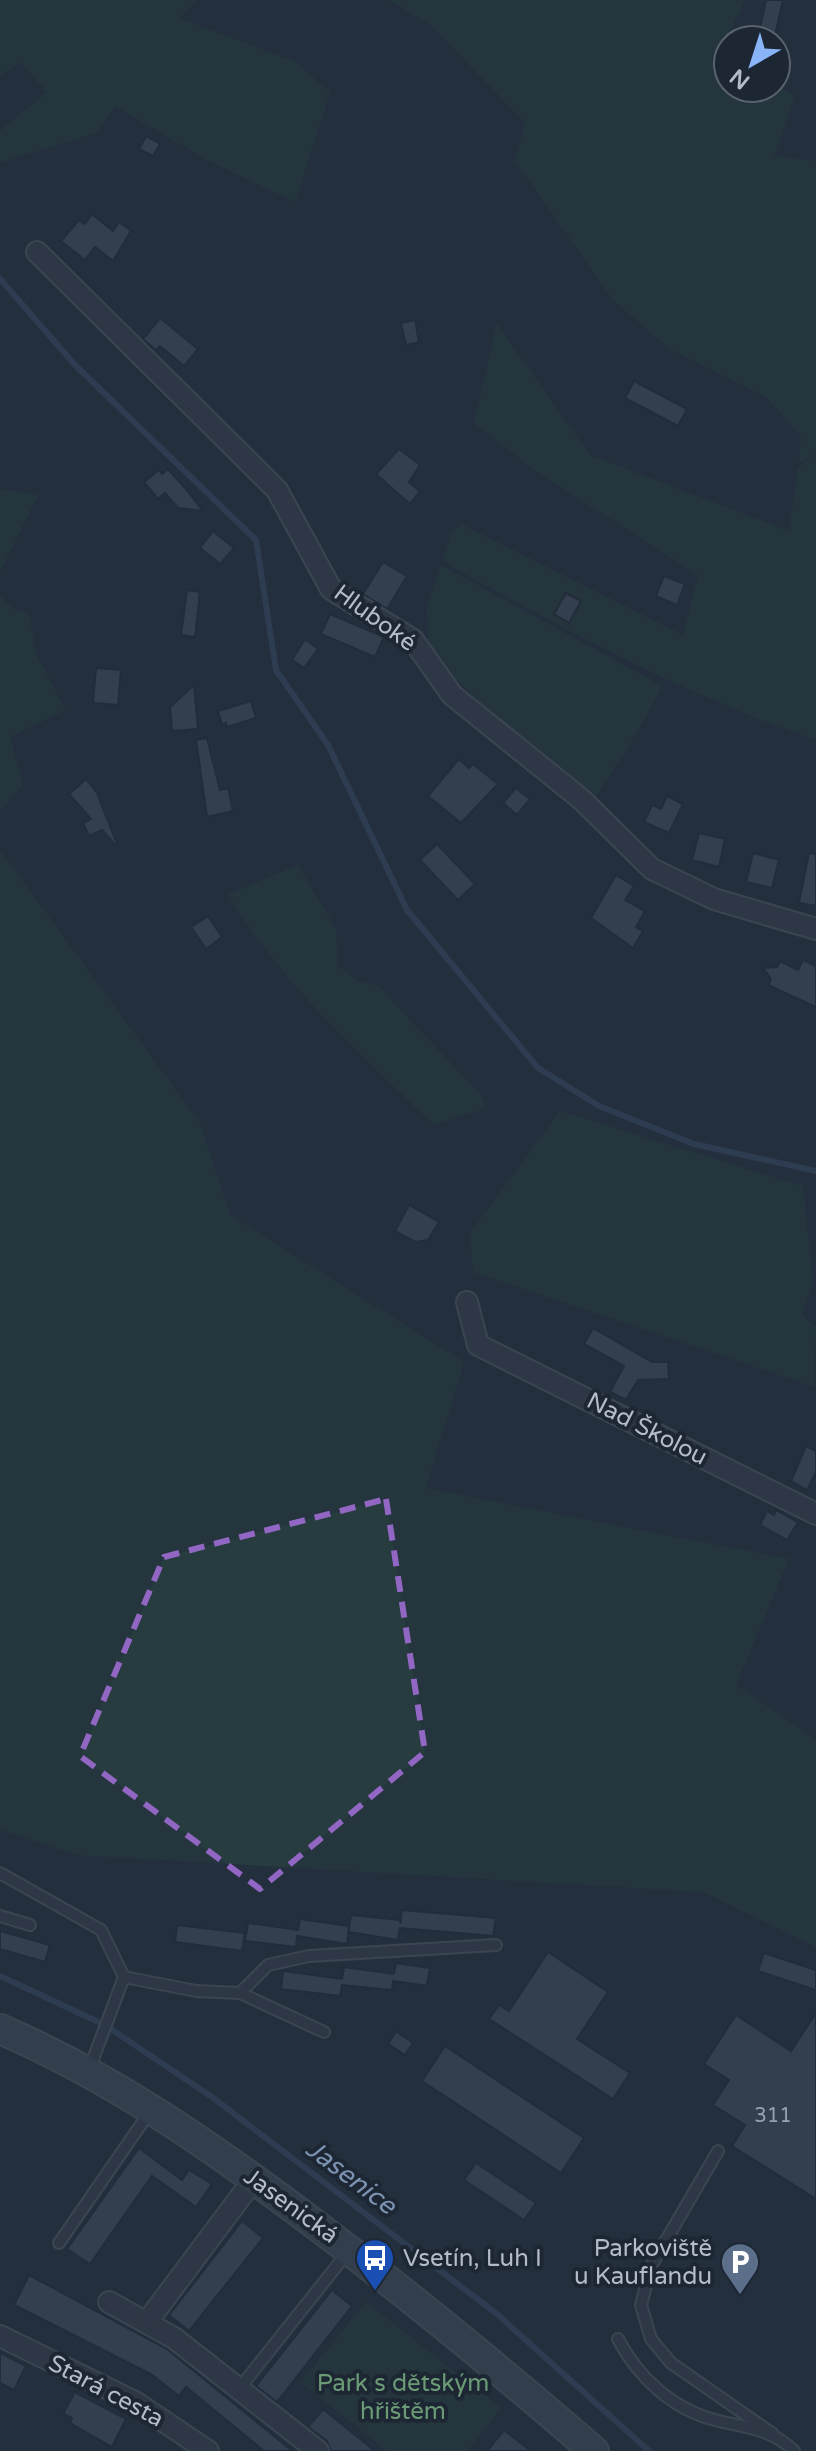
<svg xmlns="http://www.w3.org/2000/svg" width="816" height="2451" font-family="'Varela Round',sans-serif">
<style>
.green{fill:#263c3f}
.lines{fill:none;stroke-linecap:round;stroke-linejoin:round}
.stream{stroke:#394c67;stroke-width:6}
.building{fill:#455162;stroke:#1f2835;stroke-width:2}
.lane-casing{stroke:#565f6c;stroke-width:14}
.street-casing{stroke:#565f6c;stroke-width:24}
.secondary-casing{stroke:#565f6c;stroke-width:32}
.lane{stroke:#38414e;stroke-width:10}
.street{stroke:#38414e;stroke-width:20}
.secondary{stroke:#465061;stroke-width:28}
.marked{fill:none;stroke:#9266c3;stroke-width:6;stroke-dasharray:16 10;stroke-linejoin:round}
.labels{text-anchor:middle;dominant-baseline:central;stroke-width:8;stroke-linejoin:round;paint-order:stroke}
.number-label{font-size:20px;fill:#98a1af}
.street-label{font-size:24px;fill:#b4bcc9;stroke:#1d2633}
.poi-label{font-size:24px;fill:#b4bcc9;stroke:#1d2633;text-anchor:end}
.park-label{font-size:24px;fill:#6b9a76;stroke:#1d2633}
.water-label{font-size:26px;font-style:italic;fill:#7c92b1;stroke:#1d2633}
</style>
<rect width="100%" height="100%" fill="#242f3e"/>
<g class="green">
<path d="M0,0H198L179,18L294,61L330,92L295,202L207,160L115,106L96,133L0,163V131L47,92L20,62L0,76Z"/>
<path d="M389,0H745L717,58L728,64V88L776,86L795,95L774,156L816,161V452L799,464L801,436L766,397L671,350L613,300L515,161L525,123L431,25Z"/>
<path d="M497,324L590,455L789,531L798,468L816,453V740C687,696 566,630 447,564L443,557L451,533L461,524L683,635L698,575L539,473L474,423Z"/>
<path d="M0,489L38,495L0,572Z"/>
<path d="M441,565L662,686L641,726L591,805L429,654L427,609Z"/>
<path d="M0,595L12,608L29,614L36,654L66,710L10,737L23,784L0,811Z"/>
<path d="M0,850L200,1123L230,1215L464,1362L426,1488L789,1559L736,1685L816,1739V1947L703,1892L76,1855L0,1830Z"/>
<path d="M298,865L336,929L338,966L358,981L378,986L480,1094L485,1105L481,1110L434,1125C359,1053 282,984 228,894Z"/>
<path d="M560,1111L803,1186L813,1284L802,1315L816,1327L814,1387L473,1272L470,1233Z"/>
<path d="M366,2302L501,2408L467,2451H387L301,2382Z"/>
</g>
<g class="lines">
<g class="stream">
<path d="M0,279L75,365L256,540L276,670L328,745L407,910L538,1068L599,1106L694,1144L816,1171"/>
<path d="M0,1976L105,2025L212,2097L497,2314L649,2451"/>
</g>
</g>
<g class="building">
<path d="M766,0H783L774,40L758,38Z"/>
<path d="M146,136L160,144L153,156L139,149Z"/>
<path d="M92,214L113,231L119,222L131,231L113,261L95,247L85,260L61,241L79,220L85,224Z"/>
<path d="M160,318L198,349L184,366L160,346L156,350L143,339Z"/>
<path d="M415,320L419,342L406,345L401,323Z"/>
<path d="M634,381L687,409L678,426L625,398Z"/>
<path d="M399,449L420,465L409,482L420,491L410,504L376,474Z"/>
<path d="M168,469L185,488L203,511L178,508L165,493L158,499L144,482L159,470L162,474Z"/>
<path d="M213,531L234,548L220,564L200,548Z"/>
<path d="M383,562L407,576L387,609L363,594Z"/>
<path d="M664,576L685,584L677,605L656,596Z"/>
<path d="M187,590L200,592L195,637L181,635Z"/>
<path d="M566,593L581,601L569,623L554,614Z"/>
<path d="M330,614L384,637L375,657L321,634Z"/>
<path d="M305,639L318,649L304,668L292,660Z"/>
<path d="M96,668L121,670L118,705L93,703Z"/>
<path d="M194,685L198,729L172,731L170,707Z"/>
<path d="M251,701L256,718L227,727L226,723L222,725L218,711Z"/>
<path d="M207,738L220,790L228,788L233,811L207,817L196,740Z"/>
<path d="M459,759L469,768L473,764L498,784L461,823L428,796Z"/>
<path d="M86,779L97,793L119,849L102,830L89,836L83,823L91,819L69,794Z"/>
<path d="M516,788L530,799L517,815L503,803Z"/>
<path d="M667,796L683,804L669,833L644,822L652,805L661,809Z"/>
<path d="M699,833L725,839L719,867L692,860Z"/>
<path d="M437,844L475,884L458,900L420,860Z"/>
<path d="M753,853L779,860L772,888L746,882Z"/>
<path d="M809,853L816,854V906L799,903Z"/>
<path d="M616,875L634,886L625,900L645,911L636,927L643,931L633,948L591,918Z"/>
<path d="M208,916L222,937L206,949L191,927Z"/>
<path d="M803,960L816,966V1007L768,985L771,979L763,968L777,967L780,961L798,970Z"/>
<path d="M409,1205L439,1222L428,1240L415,1242L395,1231Z"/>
<path d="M593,1328L652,1362H668L669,1379L638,1380L626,1400L610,1392L624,1366L584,1344Z"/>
<path d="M806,1446L816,1451V1472L807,1490L791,1481Z"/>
<path d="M776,1510L798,1522L787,1540L760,1525L767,1511L774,1515Z"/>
<path d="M402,1910L496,1918L493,1936L400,1928L398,1940L348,1932L351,1915L401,1920L400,1924Z"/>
<path d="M300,1919L349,1926L347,1944L297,1936L296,1947L245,1941L248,1923L298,1930Z"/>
<path d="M177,1925L245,1933L242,1951L175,1942Z"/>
<path d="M0,1931L50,1945L45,1962L0,1949Z"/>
<path d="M548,1952L608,1992L577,2039L630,2073L613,2099L489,2019L499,2005L509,2011Z"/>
<path d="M764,1953L816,1970V1990L758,1971Z"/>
<path d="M396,1963L430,1968L427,1986L393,1981L392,1990L342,1985L340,1996L281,1989L283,1971L342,1979L344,1967L394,1974Z"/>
<path d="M816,2013V2199L732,2146L745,2125L713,2105L729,2080L704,2064L736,2015L791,2051Z"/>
<path d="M396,2031L413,2043L405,2055L388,2044Z"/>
<path d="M445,2046L584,2138L561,2173L422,2081Z"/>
<path d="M139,2148L182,2180L189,2170L212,2184L196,2207L152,2176L90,2264L67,2249Z"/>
<path d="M476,2163L536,2203L524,2220L464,2180Z"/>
<path d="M242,2221L263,2238L189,2331L169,2315Z"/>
<path d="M29,2275L167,2349L290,2449L297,2451H264L186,2387L179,2396L151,2374L14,2305Z"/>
<path d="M332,2290L352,2306L277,2402L256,2386Z"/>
<path d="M0,2353L26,2366L14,2390L0,2383Z"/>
<path d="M75,2392L126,2419L112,2447L70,2423L72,2418L63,2414Z"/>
<path d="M323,2409L375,2451H331L327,2441L308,2427Z"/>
<path d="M504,2430L531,2451H487Z"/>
</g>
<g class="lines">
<g class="lane-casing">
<g id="lane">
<path d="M0,1873L101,1930L124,1977L89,2070"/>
<path d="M0,1916L30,1925"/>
<path d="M124,1977L196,1991L240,1993L324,2032"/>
<path d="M240,1993L268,1965L309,1956L496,1945"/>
<path d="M718,2151L651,2266L641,2305L651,2339L671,2363L773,2434"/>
<path d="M59,2243L151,2110"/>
<path d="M618,2339C638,2377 672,2409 715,2420C745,2428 771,2428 794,2451"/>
<path d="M239,2389L347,2253"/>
</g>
</g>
<g class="street-casing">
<g id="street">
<path d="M37,252L277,490L331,589L413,640L452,695L581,799L652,869L714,899L816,929"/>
<path d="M467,1302L478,1345L816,1514"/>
<path d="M109,2302L174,2338L318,2451"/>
<path d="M147,2322L254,2179"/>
<path d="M0,2336L135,2402L208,2451"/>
</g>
</g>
<g class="secondary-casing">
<path id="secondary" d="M0,2029C109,2076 205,2142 300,2213C402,2289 499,2369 594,2451"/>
</g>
<use href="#lane" class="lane"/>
<use href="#street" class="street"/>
<use href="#secondary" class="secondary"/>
</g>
<path d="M0 0H816V2451H0ZM386,1499L425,1752L260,1889L80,1756L164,1557Z" fill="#242f3e" fill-opacity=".55" fill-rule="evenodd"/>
<path class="marked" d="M386,1499L425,1752L260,1889L80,1756L164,1557Z"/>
<defs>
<g id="bus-pin" transform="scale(2)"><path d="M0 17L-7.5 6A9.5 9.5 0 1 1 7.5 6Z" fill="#1a4fb4" stroke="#1d2633"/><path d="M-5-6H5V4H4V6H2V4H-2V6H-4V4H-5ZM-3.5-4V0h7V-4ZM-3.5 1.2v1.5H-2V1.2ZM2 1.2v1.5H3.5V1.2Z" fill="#fff"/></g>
<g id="parking-pin" transform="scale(2)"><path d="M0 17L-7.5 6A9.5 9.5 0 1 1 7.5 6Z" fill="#5c6f8a" stroke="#1d2633"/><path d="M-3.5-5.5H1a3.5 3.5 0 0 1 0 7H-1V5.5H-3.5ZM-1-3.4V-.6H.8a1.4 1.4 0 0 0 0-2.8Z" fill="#fff"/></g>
</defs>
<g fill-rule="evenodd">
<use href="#bus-pin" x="375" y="2258"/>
<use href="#parking-pin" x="740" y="2262"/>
</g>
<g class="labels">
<g class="number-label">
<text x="773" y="2116">311</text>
</g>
<g class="street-label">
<text transform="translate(375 618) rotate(36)">Hluboké</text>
<text transform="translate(647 1429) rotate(27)">Nad Školou</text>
<text transform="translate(291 2206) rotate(36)">Jasenická</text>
<text transform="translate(106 2391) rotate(28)">Stará cesta</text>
</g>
<g class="poi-label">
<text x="712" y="2248">Parkoviště<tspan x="712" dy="28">u Kauflandu</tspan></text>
<text x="403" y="2258" text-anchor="start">Vsetín, Luh I</text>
</g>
<g class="park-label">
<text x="403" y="2383">Park s dětským<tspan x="403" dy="28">hřištěm</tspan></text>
</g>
<g class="water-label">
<text transform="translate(351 2177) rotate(37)">Jasenice</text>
</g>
</g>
<g transform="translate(752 64) rotate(219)"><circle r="38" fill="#1d2633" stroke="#59626f" stroke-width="2"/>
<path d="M0-6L14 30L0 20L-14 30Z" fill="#8ab4f8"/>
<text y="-12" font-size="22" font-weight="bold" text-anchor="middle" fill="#b4bcc9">N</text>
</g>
</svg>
